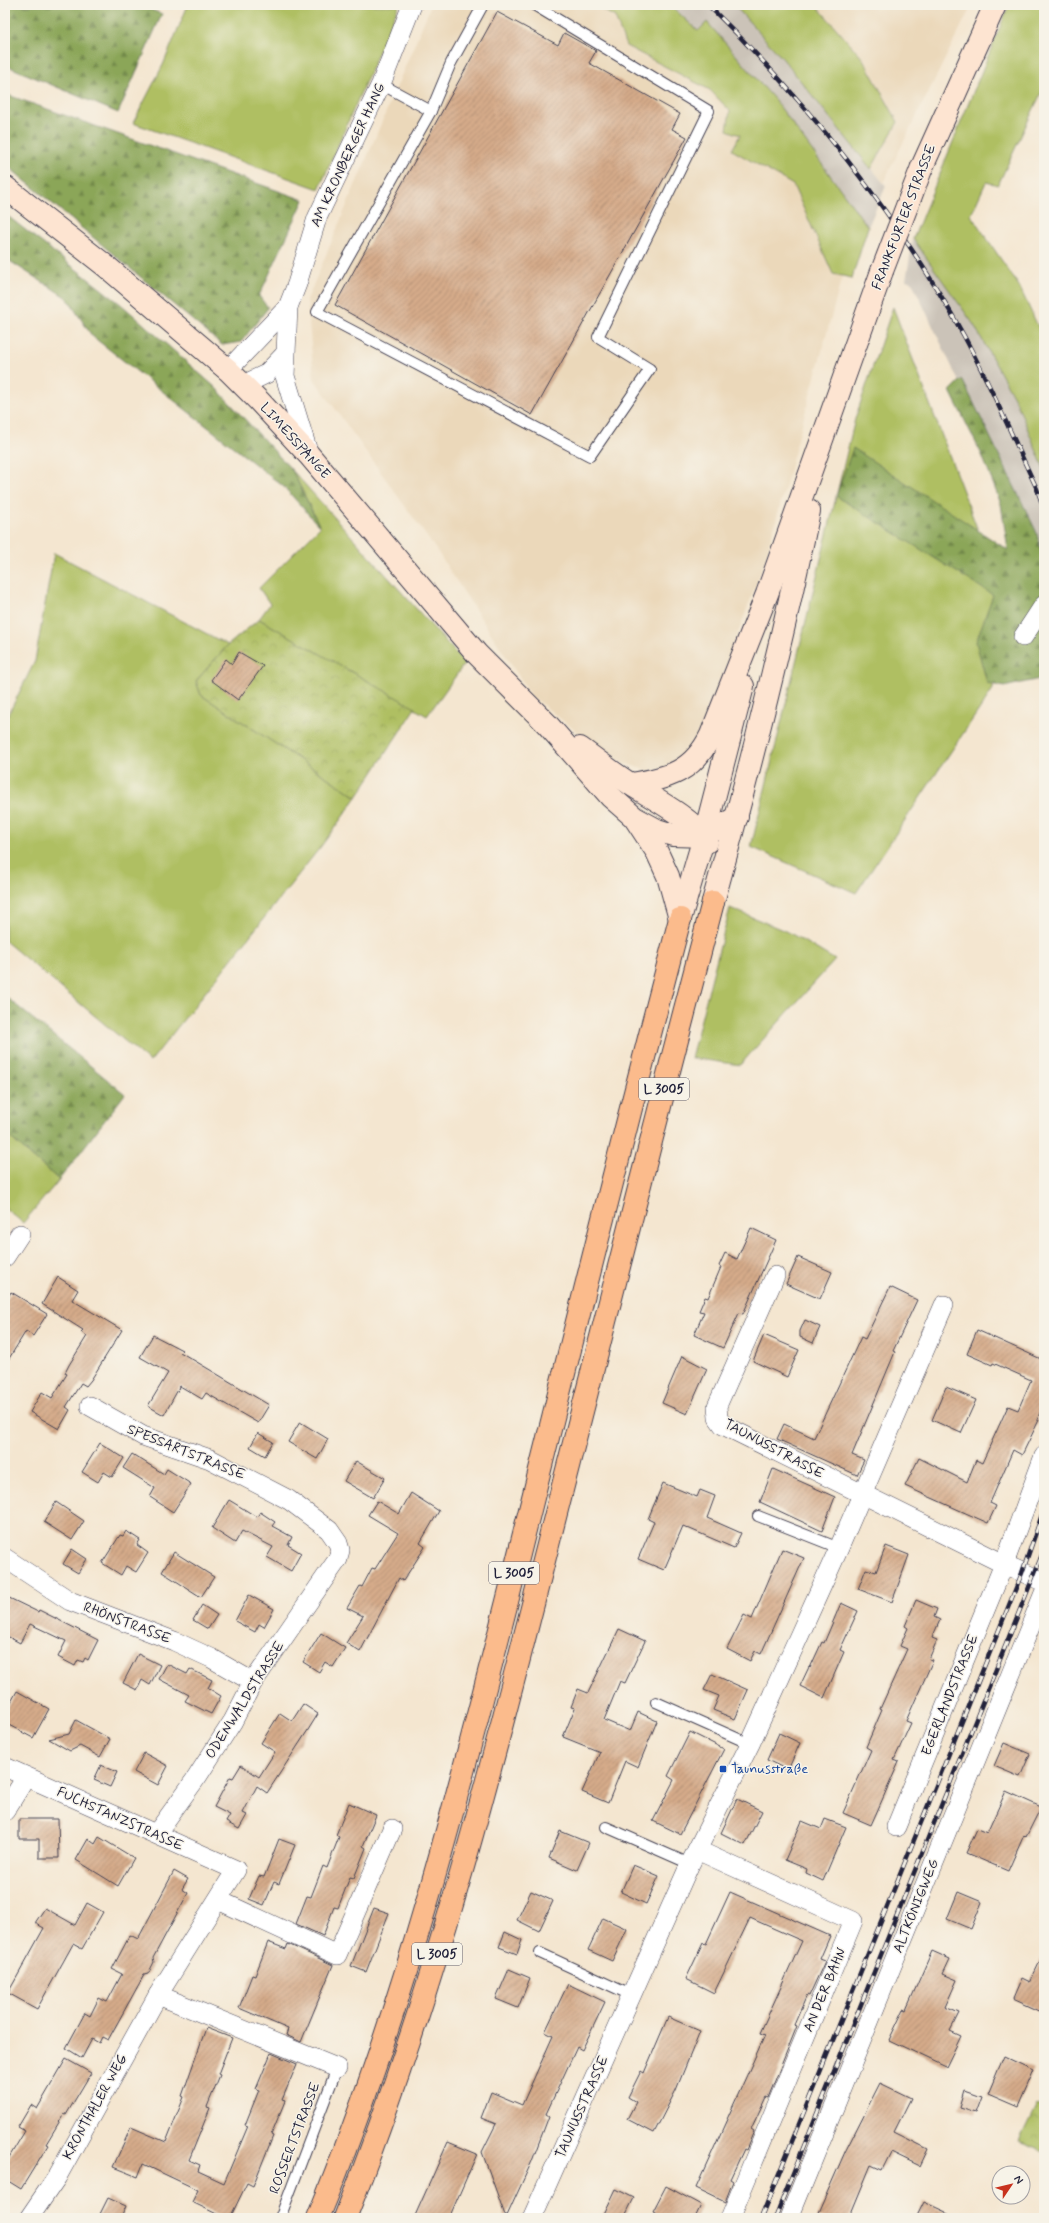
<svg xmlns="http://www.w3.org/2000/svg" width="1049" height="2223" font-family="Mynerve,sans-serif">
<style>
.built{fill:#ebd8ba}
.industrial{fill:#cbc3b8}
.green{fill:#afbf62;stroke:#68704e}
.forest{fill:url(#forest-firs);stroke:#56644a}
.park{fill:url(#park-crowns);stroke:#68704e}
.building{fill:url(#building-hatch)}
.lines{fill:none;stroke-linecap:round;stroke-linejoin:round}
.service-casing{stroke:#423f51;stroke-width:12}
.minor-casing{stroke:#423f51;stroke-width:20}
.secondary-casing{stroke:#423f51;stroke-width:24}
.trunk-casing{stroke:#423f51;stroke-width:24}
.service{stroke:#fff;stroke-width:10}
.minor{stroke:#fff;stroke-width:19}
.secondary{stroke:#fde4d1;stroke-width:22}
.trunk{stroke:#fbbb8c;stroke-width:22}
.rail-casing{stroke:#22223b;stroke-width:4.5}
.rail{stroke:#f7f3e8;stroke-width:3;stroke-dasharray:9;stroke-linecap:butt}
.secondary-bridge-casing{stroke:#423f51;stroke-width:24;stroke-linecap:butt}
.secondary-bridge{stroke:#fde4d1;stroke-width:22}
.transit-dot{fill:#1a4fb4;stroke:#f7f3e8;stroke-width:1.5}
.labels{text-anchor:middle;dominant-baseline:central;stroke-width:3;stroke-linejoin:round;paint-order:stroke}
.shield{fill:#f7f3e8;stroke:#62616f;stroke-width:1}
.shield-label{font-size:13px;font-weight:bold;fill:#22223b}
.street-label{font-size:14px;fill:#22223b;stroke:#f7f3e8}
.transit-label{font-size:14px;fill:#164399;stroke:#f7f3e8;text-anchor:start}
</style>
<defs>
<pattern id="forest-firs" width="22" height="20" patternUnits="userSpaceOnUse"><rect width="22" height="20" fill="#8ba658"/><path d="M5 1l3.5 6h-7zM16 11l3.5 6h-7z" fill="#71874a"/></pattern>
<pattern id="park-crowns" width="20" height="18" patternUnits="userSpaceOnUse"><rect width="20" height="18" fill="#afbf62"/><path d="M2 6a3 3 0 1 1 6 0M12 15a3 3 0 1 1 6 0" fill="none" stroke="#96a456"/></pattern>
<pattern id="building-hatch" width="6" height="6" patternUnits="userSpaceOnUse"><rect width="6" height="6" fill="#d5ab8a"/><path d="M-1 1l2-2M0 6l6-6M5 7l2-2" fill="none" stroke="#ac8b72"/></pattern>
</defs>
<rect width="100%" height="100%" fill="#f7f3e8"/>
<filter id="ink" filterUnits="userSpaceOnUse"><feTurbulence type="fractalNoise" baseFrequency=".025" numOctaves="2"/><feDisplacementMap in="SourceGraphic" scale="8" xChannelSelector="R" yChannelSelector="G"/><feConvolveMatrix kernelMatrix="1 2 1 2 8 2 1 2 1" color-interpolation-filters="sRGB"/></filter>
<filter id="wash" filterUnits="userSpaceOnUse"><feTurbulence type="fractalNoise" baseFrequency=".012" numOctaves="4" result="noise"/><feDisplacementMap in="SourceGraphic" scale="16" xChannelSelector="R" yChannelSelector="G"/><feGaussianBlur stdDeviation="0.9" result="paint"/><feColorMatrix in="noise" values="0 0 0 0 0 0 0 0 0 0 0 0 0 0 0 0 0 1.4 0 .05"/><feComposite in="paint" operator="in"/></filter>
<g filter="url(#wash)">
<rect width="100%" height="100%" fill="#f4e6d0"/>
<path class="built" d="M431,5H972L849,251L765,561L697,742L677,765L649,771L611,759L532,696L435,548L314,379L307,300Z"/>
<g class="industrial">
<path d="M670,5H734L783,59L886,186L868,227L775,100L707,23L698,31Z"/>
<path d="M913,239L974,325L1016,401L1044,469V581L1039,552L912,282L906,280Z"/>
</g>
<g class="green">
<path d="M188,5H399L319,189L133,123L163,65Z"/>
<path d="M594,5H670L698,31L707,22L775,100L868,227L852,278L833,274L793,185L732,150L740,135L727,130L730,111L710,90L626,46L615,17Z"/>
<path d="M734,5H816L863,59L898,122L871,169L783,59Z"/>
<path d="M1009,5H1044V87L998,185L986,182L971,215L1019,286L1044,339V469L1016,401L974,325L913,239Z"/>
<path d="M893,307L988,557L1008,621L995,646L993,689L856,893L751,847L855,419Z"/>
<path d="M292,470L465,663L427,716L259,619L270,604L259,588L320,527Z"/>
<path d="M54,553L228,645L196,681L201,695L357,797L322,845L150,1062L5,941V721L35,661Z"/>
<path d="M730,908L790,933L835,960L740,1065L691,1058Z"/>
<path d="M5,1133L59,1180L23,1223L5,1208Z"/>
</g>
<g class="forest">
<path d="M5,5H139L162,14L118,113L5,65Z"/>
<path d="M5,94L304,200L259,296L268,308L241,342L222,345L5,164Z"/>
<path d="M5,214L122,305L215,387L292,470L320,527L284,487L92,336L67,298L5,258Z"/>
<path d="M962,379L1036,531L1044,561V678L1004,687L987,683L976,642L993,595L836,496L853,448L1008,550L1001,504L982,455L950,391Z"/>
<path d="M5,996L125,1094L59,1180L5,1133Z"/>
</g>
<g class="park">
<path d="M259,619L415,708L357,797L201,695L196,681L228,645Z"/>
<path d="M1037,2105L1044,2107V2152L1019,2142Z"/>
</g>
<g id="blocks">
<g class="building">
<path d="M497,12L558,45L564,33L596,51L589,63L680,114L672,129L687,137L532,415L335,305Z"/>
<path d="M239,652L263,666L238,700L211,680L226,659L232,664Z"/>
<path d="M751,1228L776,1240L743,1314L739,1313L723,1348L694,1335L704,1312L699,1311L705,1297L708,1298L721,1267L719,1266L725,1253L737,1259Z"/>
<path d="M798,1257L832,1272L820,1299L786,1284Z"/>
<path d="M58,1277L78,1290L72,1300L122,1330L91,1380L86,1386L81,1383L66,1407L70,1410L59,1429L30,1412L42,1392L52,1398L67,1374L65,1373L69,1365L87,1336L81,1332L83,1330L42,1304Z"/>
<path d="M890,1287L917,1300L893,1351L895,1352L852,1455L864,1460L857,1475L777,1439L784,1424L814,1438L861,1337L865,1339Z"/>
<path d="M11,1292L47,1314L33,1336L26,1331L5,1365V1302Z"/>
<path d="M805,1320L820,1327L813,1343L800,1337V1331Z"/>
<path d="M977,1330L1041,1359L1044,1352V1403L1037,1420H1039L1022,1455L1013,1450L990,1503L996,1506L988,1523L905,1486L919,1458L967,1482L976,1460L982,1463L1008,1406L1018,1410L1031,1380L993,1363L992,1365L967,1354Z"/>
<path d="M153,1335L182,1350L180,1352L269,1405L258,1423L206,1393L202,1399L180,1386L164,1415L148,1406L168,1373L140,1357Z"/>
<path d="M764,1335L799,1350L787,1377L753,1361Z"/>
<path d="M682,1356L707,1369L687,1414L662,1403Z"/>
<path d="M946,1387L976,1400L961,1433L932,1420Z"/>
<path d="M300,1422L328,1439L317,1459L288,1442Z"/>
<path d="M258,1433L273,1442L265,1456L250,1447Z"/>
<path d="M100,1443L124,1458L112,1477L104,1472L98,1482L82,1472Z"/>
<path d="M132,1454L164,1474L167,1469L191,1484L173,1512L150,1497L155,1488L123,1468Z"/>
<path d="M356,1461L385,1478L373,1498L344,1481Z"/>
<path d="M773,1469L835,1497L822,1531L760,1502Z"/>
<path d="M663,1483L697,1497L700,1490L715,1496L707,1518L741,1533L734,1548L683,1526L664,1570L638,1559L654,1522L648,1519Z"/>
<path d="M411,1493L439,1511L420,1543L425,1547L403,1581L399,1578L360,1652L346,1643L363,1616L347,1608L360,1586L362,1587L372,1568L375,1569L398,1533L368,1515L377,1501L399,1514Z"/>
<path d="M229,1500L257,1517L260,1512L275,1522L272,1526L292,1537L288,1545L301,1553L291,1571L267,1557L273,1547L242,1531L235,1543L212,1528Z"/>
<path d="M56,1502L84,1521L72,1540L44,1522Z"/>
<path d="M126,1531L140,1540L137,1545L148,1553L136,1572L126,1566L121,1575L102,1563L120,1535L123,1536Z"/>
<path d="M886,1546L909,1555L892,1602L858,1589L866,1569L876,1572Z"/>
<path d="M72,1549L87,1559L78,1573L63,1564Z"/>
<path d="M782,1549L804,1558L761,1654L755,1651L750,1661L727,1649L744,1615L752,1619Z"/>
<path d="M174,1552L214,1577L201,1597L162,1572Z"/>
<path d="M249,1595L274,1609L264,1627L259,1624L255,1632L235,1621Z"/>
<path d="M5,1596L38,1612L39,1610L53,1617L98,1640L88,1660L85,1658L83,1662L78,1660L75,1666L58,1657L66,1641L30,1624L20,1643L5,1635Z"/>
<path d="M916,1600L937,1609L934,1617L940,1620L932,1638L937,1640L929,1659L933,1660L906,1721L911,1723L894,1760L899,1762L871,1825L843,1813L871,1750L866,1747L882,1710L880,1709L907,1649L900,1646L908,1628L905,1626Z"/>
<path d="M841,1603L858,1611L840,1650L844,1652L824,1698L800,1686L809,1667L810,1668L822,1642L824,1643Z"/>
<path d="M202,1605L217,1615L208,1629L193,1620Z"/>
<path d="M619,1629L645,1641L625,1683L620,1681L604,1720L630,1731L638,1712L657,1721L638,1767L625,1761L608,1803L582,1792L600,1752L563,1737L575,1708L571,1707L578,1689L588,1693Z"/>
<path d="M321,1633L345,1648L333,1667L325,1662L319,1672L303,1662Z"/>
<path d="M138,1654L160,1665L150,1685L142,1680L137,1690L123,1683Z"/>
<path d="M167,1664L187,1674L190,1669L212,1680L208,1688L221,1696L211,1714L185,1701L189,1695L159,1679Z"/>
<path d="M712,1674L748,1690L735,1719L713,1710L719,1696L704,1690Z"/>
<path d="M17,1691L49,1709L33,1738L5,1723V1713Z"/>
<path d="M303,1704L318,1714L308,1730L267,1793L257,1786L243,1813L247,1815L239,1829L226,1822L230,1815L214,1807L230,1777L233,1778L241,1765L259,1777L275,1752L261,1743L280,1713L292,1721Z"/>
<path d="M76,1720L110,1739L100,1757L80,1746L70,1751L49,1739L69,1734Z"/>
<path d="M690,1732L724,1749L680,1834L653,1821L674,1780L668,1776Z"/>
<path d="M779,1733L800,1743L788,1770L767,1760Z"/>
<path d="M1004,1743L1030,1754L1020,1777L994,1766Z"/>
<path d="M144,1753L168,1766L158,1785L134,1772Z"/>
<path d="M101,1765L117,1772L110,1787L94,1780Z"/>
<path d="M1006,1791L1041,1807L1026,1837L1024,1835L1008,1871L966,1853L977,1829L987,1833Z"/>
<path d="M737,1799L762,1811L745,1845L721,1833Z"/>
<path d="M349,1803L376,1815L363,1846L366,1848L354,1878L350,1877L338,1908L334,1907L323,1936L296,1924L307,1896L311,1897L323,1866L327,1868L339,1837L336,1835Z"/>
<path d="M19,1819H58L59,1858H39V1839H19Z"/>
<path d="M825,1819L846,1827L823,1881L806,1873L807,1869L785,1860L802,1821L821,1829Z"/>
<path d="M560,1831L589,1843L577,1870L549,1858Z"/>
<path d="M99,1837L134,1858L118,1886L76,1860L88,1839L95,1844Z"/>
<path d="M279,1839L295,1845L279,1884L274,1882L264,1905L249,1899L259,1876L264,1877Z"/>
<path d="M633,1865L659,1876L646,1904L621,1892Z"/>
<path d="M174,1871L188,1879L182,1889L188,1893L153,1958L154,1962L148,1974L144,1975L108,2040L102,2037L99,2043L92,2039L82,2058L66,2048L85,2013L90,2016L99,1998L107,2002L122,1974L112,1969L130,1935L138,1939Z"/>
<path d="M531,1891L553,1901L539,1931L517,1920Z"/>
<path d="M730,1892L830,1936L820,1959L825,1961L809,1996L807,1995L794,2025L797,2026L768,2098L766,2097L751,2129L754,2131L746,2150L744,2149L730,2179L733,2181L725,2202L696,2188L765,2035L760,2033L802,1941L750,1918L714,1993L686,1979L703,1943L706,1944Z"/>
<path d="M958,1892L982,1902L971,1929L947,1919Z"/>
<path d="M87,1903L103,1912L82,1949L73,1944L37,2009L8,1993L44,1928L35,1923L45,1908L75,1925Z"/>
<path d="M374,1908L389,1913L366,1972L351,1966Z"/>
<path d="M603,1918L627,1929L612,1961L588,1950Z"/>
<path d="M505,1932L522,1940L517,1954L499,1947Z"/>
<path d="M268,1942L286,1949L288,1944L333,1965L301,2042L286,2035L288,2029L239,2008L252,1975L255,1976Z"/>
<path d="M932,1951L950,1959L943,1974L957,1980L945,2007L959,2013L950,2031L961,2036L946,2067L889,2040L904,2009L906,2010Z"/>
<path d="M1044,1953V2013L1013,1999L1022,1978L1030,1982Z"/>
<path d="M509,1969L530,1978L518,2008L496,1999Z"/>
<path d="M568,1984L605,2002L582,2050L577,2047L546,2114L549,2116L532,2161L506,2218L482,2152L496,2124L481,2118L491,2092L522,2105L553,2036L545,2032Z"/>
<path d="M668,2017L700,2031L676,2090L654,2133L627,2119L636,2102L628,2097L641,2071L644,2073Z"/>
<path d="M206,2028L232,2038L218,2074L220,2075L207,2107L210,2108L189,2160L200,2165L198,2171L224,2183L248,2126L245,2125L259,2090L256,2089L271,2053L297,2064L282,2100L285,2101L271,2135L273,2136L253,2186L247,2183L230,2218H225L192,2202L198,2190L143,2164L138,2177L113,2167L131,2127L166,2142L184,2097L182,2096Z"/>
<path d="M1004,2056L1034,2070L1018,2107L988,2094Z"/>
<path d="M66,2059L91,2073L66,2115L64,2114L46,2144L48,2145L21,2189L5,2179V2164L25,2131L18,2127L31,2105L37,2109Z"/>
<path d="M880,2083L911,2098L894,2132L928,2149L920,2166L891,2152L882,2170L871,2165L849,2218H816L845,2152Z"/>
<path d="M965,2091L982,2097L976,2113L960,2108Z"/>
<path d="M448,2142L477,2154L449,2218H414Z"/>
<path d="M666,2186L701,2205L695,2218H666L653,2211Z"/>
<path d="M616,2189L634,2198L624,2218H602Z"/>
<path d="M108,2198L126,2206L121,2218H98Z"/>
<path d="M924,2202L959,2218H916Z"/>
</g>
</g>
</g>
<g filter="url(#ink)">
<use href="#blocks" fill-opacity="0" stroke="#423f51" stroke-width="1"/>
<g class="lines">
<g class="service-casing">
<g id="service">
<path d="M483,5L451,63L431,111L317,312L590,456L650,369L598,337L709,111L534,5"/>
<path d="M381,84L431,111"/>
<path d="M758,1516L839,1548"/>
<path d="M656,1702L750,1744"/>
<path d="M606,1827L690,1864"/>
<path d="M540,1953L633,1996"/>
<path d="M280,2218L337,2068"/>
</g>
</g>
<g class="minor-casing">
<g id="minor">
<path d="M228,370L288,307"/>
<path d="M243,385L266,374L285,354"/>
<path d="M309,455L285,376L288,307L297,284L317,218L381,84L412,5"/>
<path d="M1023,637L1044,605"/>
<path d="M5,1257L20,1234"/>
<path d="M775,1276L717,1406L718,1418L723,1425L1004,1564L1044,1582"/>
<path d="M90,1406L143,1436L210,1459L289,1500L329,1530L338,1543L340,1550L338,1559L253,1682L233,1721L197,1777L156,1834"/>
<path d="M5,1558L70,1601L174,1641L211,1658L253,1682"/>
<path d="M5,1767L236,1870L158,1995L57,2177L29,2218"/>
<path d="M5,1811L26,1777"/>
<path d="M896,1827L1004,1564L1044,1456"/>
<path d="M697,1850L853,1921L730,2218"/>
<path d="M218,1900L337,1955L392,1829"/>
<path d="M158,1995L337,2068"/>
<path d="M532,2218L690,1864L750,1744L839,1548L944,1305"/>
<path d="M789,2218L1044,1593"/>
</g>
</g>
<g class="secondary-casing">
<g id="secondary">
<path d="M922,167L995,5"/>
<path d="M5,187L107,267L228,370L259,401L309,455L477,654L547,724L611,797L635,818L657,830L673,835L704,836L737,817"/>
<path d="M580,748C597,760 614,774 632,785C652,798 697,821 707,842"/>
<path d="M631,784C669,778 693,772 711,735L767,594L882,271"/>
<path d="M636,820L657,852L668,876L680,919"/>
<path d="M713,902C749,773 782,643 809,511"/>
<path d="M680,919L704,837L743,686"/>
</g>
</g>
<g class="trunk-casing">
<g id="trunk">
<path d="M318,2218C404,2009 460,1789 515,1570C569,1353 623,1135 680,919"/>
<path d="M345,2218C435,1993 495,1756 554,1521C606,1314 659,1108 713,902"/>
</g>
</g>
<use href="#service" class="service"/>
<use href="#minor" class="minor"/>
<use href="#secondary" class="secondary"/>
<use href="#trunk" class="trunk"/>
<g class="rail-casing">
<g id="rail">
<path d="M708,5C805,99 899,217 964,336C991,386 1013,438 1037,489L1044,509"/>
<path d="M761,2218L1022,1573L1044,1509"/>
<path d="M775,2218L1044,1550"/>
</g>
</g>
<use href="#rail" class="rail"/>
<g class="secondary-bridge-casing">
<path id="secondary-bridge" d="M882,271L922,167"/>
</g>
<use href="#secondary-bridge" class="secondary-bridge"/>
</g>
</g>
<rect class="transit-dot" x="719" y="1765" width="8" height="8" rx="2"/>
<g class="labels">
<g class="shield">
<rect x="639" y="1078" width="50" height="22" rx="3"/>
<rect x="489" y="1562" width="50" height="22" rx="3"/>
<rect x="412" y="1943" width="50" height="22" rx="3"/>
</g>
<g class="shield-label">
<text x="664" y="1089">L 3005</text>
<text x="514" y="1573">L 3005</text>
<text x="437" y="1954">L 3005</text>
</g>
<g class="street-label">
<text transform="translate(348 155) rotate(-65)">AM KRONBERGER HANG</text>
<text transform="translate(904 217) rotate(-69)">FRANKFURTER STRASSE</text>
<text transform="translate(295 441) rotate(48)">LIMESSPANGE</text>
<text transform="translate(774 1449) rotate(28)">TAUNUSSTRASSE</text>
<text transform="translate(186 1452) rotate(22)">SPESSARTSTRASSE</text>
<text transform="translate(127 1623) rotate(21)">RHÖNSTRASSE</text>
<text transform="translate(950 1695) rotate(-68)">EGERLANDSTRASSE</text>
<text transform="translate(245 1700) rotate(-58)">ODENWALDSTRASSE</text>
<text transform="translate(120 1819) rotate(24)">FUCHSTANZSTRASSE</text>
<text transform="translate(916 1906) rotate(-68)">ALTKÖNIGWEG</text>
<text transform="translate(825 1990) rotate(-67)">AN DER BAHN</text>
<text transform="translate(95 2107) rotate(-61)">KRONTHALER WEG</text>
<text transform="translate(582 2107) rotate(-66)">TAUNUSSTRASSE</text>
<text transform="translate(295 2138) rotate(-69)">ROSSERTSTRASSE</text>
</g>
<g class="transit-label">
<text x="731" y="1769">Taunusstraße</text>
</g>
</g>
<rect width="1049" height="2223" fill="none" stroke="#f7f3e8" stroke-width="20"/>
<g transform="translate(1011 2185) rotate(55)"><circle r="19" fill="#f7f3e8" stroke="#a29fa3"/>
<path d="M0-3L7 15L0 10L-7 15Z" fill="#c8321e"/>
<text y="-6" font-size="11" font-weight="bold" text-anchor="middle" fill="#22223b">N</text>
</g>
</svg>
